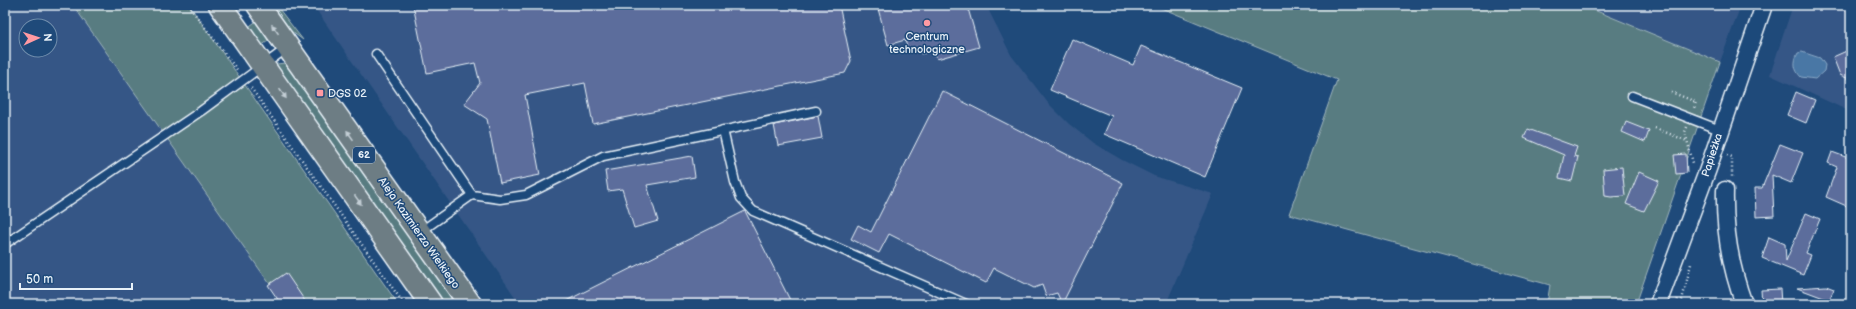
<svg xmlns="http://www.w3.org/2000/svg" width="1856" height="309" font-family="'Balsamiq Sans',sans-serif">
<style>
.built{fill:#355786;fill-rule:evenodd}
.green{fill:#587b81;stroke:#a0b6bc}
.water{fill:#4977a5;stroke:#89a8c6}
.building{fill:#5c6d9c;stroke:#e8f1f8}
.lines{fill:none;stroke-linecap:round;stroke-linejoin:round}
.service-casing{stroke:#e8f1f8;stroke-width:11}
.minor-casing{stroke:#e8f1f8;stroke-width:19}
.primary-casing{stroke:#e8f1f8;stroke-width:25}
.path{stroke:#e8f1f8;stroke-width:2.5;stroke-dasharray:1 3;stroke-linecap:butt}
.service{stroke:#1f4a7a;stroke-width:8}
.minor{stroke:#1f4a7a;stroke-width:16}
.primary{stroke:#6d7d84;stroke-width:22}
.oneway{fill:#c3ced5}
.poi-dot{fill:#ff9aa2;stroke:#1f4a7a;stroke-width:1.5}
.labels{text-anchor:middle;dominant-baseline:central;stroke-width:3;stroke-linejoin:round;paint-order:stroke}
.shield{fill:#1f4a7a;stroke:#acbfd2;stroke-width:1}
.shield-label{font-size:10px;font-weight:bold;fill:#e8f1f8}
.poi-label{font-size:11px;fill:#e8f1f8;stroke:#1f4a7a}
.street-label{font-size:11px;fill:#e8f1f8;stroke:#1f4a7a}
</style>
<rect width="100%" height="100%" fill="#1f4a7a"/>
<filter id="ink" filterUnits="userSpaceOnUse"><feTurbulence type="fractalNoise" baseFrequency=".025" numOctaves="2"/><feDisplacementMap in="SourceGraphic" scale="8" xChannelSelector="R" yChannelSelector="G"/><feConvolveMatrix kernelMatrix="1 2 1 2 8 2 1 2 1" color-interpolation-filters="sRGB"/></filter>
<g filter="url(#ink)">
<g class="built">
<path d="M5,5H73L284,304H5ZM26,26H50V50H26Z"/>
<path d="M313,5H986L1011,55L1048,103L1069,124L1093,143L1122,160L1154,176L1213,194L1166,304H520Z"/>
<path d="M1582,5H1741L1720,62Z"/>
<path d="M1793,5H1851V112L1770,75Z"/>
</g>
<g class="green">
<path d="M73,5H189L398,304H284Z"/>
<path d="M1154,5H1582L1720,62L1636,304H1547L1550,285L1289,214L1337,80Z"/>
<path d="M277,8L279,9L303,40L284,26L275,11Z"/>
<path d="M258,20L267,33L268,41L261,46L247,28Z"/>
<path d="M285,63L291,68L450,294L451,298L449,301L442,302L435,295L277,67V64Z"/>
</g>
<path class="water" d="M1802,52L1820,58L1825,65L1824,71L1815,79L1801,77C1794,70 1793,62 1798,53Z"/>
<g class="building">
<path d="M413,5H839L851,61L845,73L593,124L585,83L525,95L540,175L500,183L487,119L464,104L480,83L475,63L427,73Z"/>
<path d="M877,5H967L979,47L937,59L934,51L921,54L920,48L908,51L905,40L888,45Z"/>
<path d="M1072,39L1133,65L1141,46L1242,88L1205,177L1104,134L1112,116L1050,90Z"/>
<path d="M1851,49V80L1840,75L1833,57Z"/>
<path d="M942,91L1123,183L1062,304L1057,293L1046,296L1042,285L1034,288L994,268L986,283L889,234L879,253L851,239L858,225L871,232Z"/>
<path d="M1796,92L1815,100L1806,123L1787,115Z"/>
<path d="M818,116L822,138L778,146L774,125Z"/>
<path d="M1626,122L1649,131L1645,142L1622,132Z"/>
<path d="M1528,129L1577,147L1574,156L1578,157L1572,181L1559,178L1564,155L1524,138Z"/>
<path d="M1780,144L1803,153L1791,183L1772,175L1774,216L1756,217L1755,188H1762Z"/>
<path d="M1832,152L1851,159V208L1826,197L1837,167L1828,163Z"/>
<path d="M1686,154L1687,173L1676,174L1674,155Z"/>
<path d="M692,156L695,177L647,185L658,221L634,228L622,189L608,191L605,171Z"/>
<path d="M1622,167L1625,196L1611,197L1605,196L1603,169Z"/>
<path d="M1639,172L1659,181L1644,211L1626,204Z"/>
<path d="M745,211L792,304H560Z"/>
<path d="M1806,213L1820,219L1806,253L1811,255L1803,275L1762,258L1769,237L1785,244L1786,261Z"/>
<path d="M286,273L307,304H281L268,285Z"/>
<path d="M1826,286L1834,289L1829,300L1797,288Z"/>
<path d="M1780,289L1781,304H1762L1761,290Z"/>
</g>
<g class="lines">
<g class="service-casing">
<g id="service">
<path d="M376,54L472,195L500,199L526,195L603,156L816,111"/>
<path d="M1632,96L1720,130"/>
<path d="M723,130L735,182L741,198L753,211L966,304"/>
<path d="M420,232L472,195"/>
<path d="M5,244L201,111L287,48"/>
</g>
</g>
<g class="minor-casing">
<g id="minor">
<path d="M1725,190C1724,230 1730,266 1744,304"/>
<path d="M1658,304L1708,169L1764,5"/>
</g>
</g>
<g class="primary-casing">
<g id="primary">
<path d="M220,5L431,304"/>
<path d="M258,5L470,304"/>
</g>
</g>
<g class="path">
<path d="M188,5L238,71"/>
<path d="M251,88L404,304"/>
<path d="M1671,92L1696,102L1694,108"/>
<path d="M1687,127L1685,132L1693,163"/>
<path d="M1655,128L1687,141"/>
<path d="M1727,155L1732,157V177"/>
<path d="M1677,304L1678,297"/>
<path d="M1681,304L1691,264"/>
</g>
<use href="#service" class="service"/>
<use href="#minor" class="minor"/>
<use href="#primary" class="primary"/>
</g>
<defs><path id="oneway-solid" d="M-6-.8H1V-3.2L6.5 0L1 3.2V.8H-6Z"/></defs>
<g class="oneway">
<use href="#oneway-solid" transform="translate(275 29) rotate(-126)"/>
<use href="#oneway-solid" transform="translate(283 94) rotate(55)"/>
<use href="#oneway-solid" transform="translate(350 135) rotate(-125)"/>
<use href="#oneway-solid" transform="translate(358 200) rotate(55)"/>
</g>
</g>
<g class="poi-dot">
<circle cx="927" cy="23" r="4"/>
<rect x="316" y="89" width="8" height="8" rx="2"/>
</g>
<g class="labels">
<rect class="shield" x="353" y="147" width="22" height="16" rx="3"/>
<g class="shield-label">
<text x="364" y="155">62</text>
</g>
<g class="poi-label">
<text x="927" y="36">Centrum<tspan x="927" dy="13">technologiczne</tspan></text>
<text x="328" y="93" text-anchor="start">DGS 02</text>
</g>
<g class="street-label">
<text transform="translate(1712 155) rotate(-72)">Papieżka</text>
<text transform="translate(419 233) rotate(55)">Aleja Kazimierza Wielkiego</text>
</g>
</g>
<rect width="1856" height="309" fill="none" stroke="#1f4a7a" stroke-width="20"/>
<rect x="10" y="10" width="1836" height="289" fill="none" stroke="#e8f1f8" stroke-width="1.5" filter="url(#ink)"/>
<g transform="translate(38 38) rotate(87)"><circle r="19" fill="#1f4a7a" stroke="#6f8dac"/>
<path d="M0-3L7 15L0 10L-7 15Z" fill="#ff9aa2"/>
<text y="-6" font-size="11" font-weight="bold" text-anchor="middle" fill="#e8f1f8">N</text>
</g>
<path d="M20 283v6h112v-6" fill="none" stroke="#e8f1f8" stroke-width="2"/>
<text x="26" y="283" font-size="12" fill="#e8f1f8" stroke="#1f4a7a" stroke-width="3" paint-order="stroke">50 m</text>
</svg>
